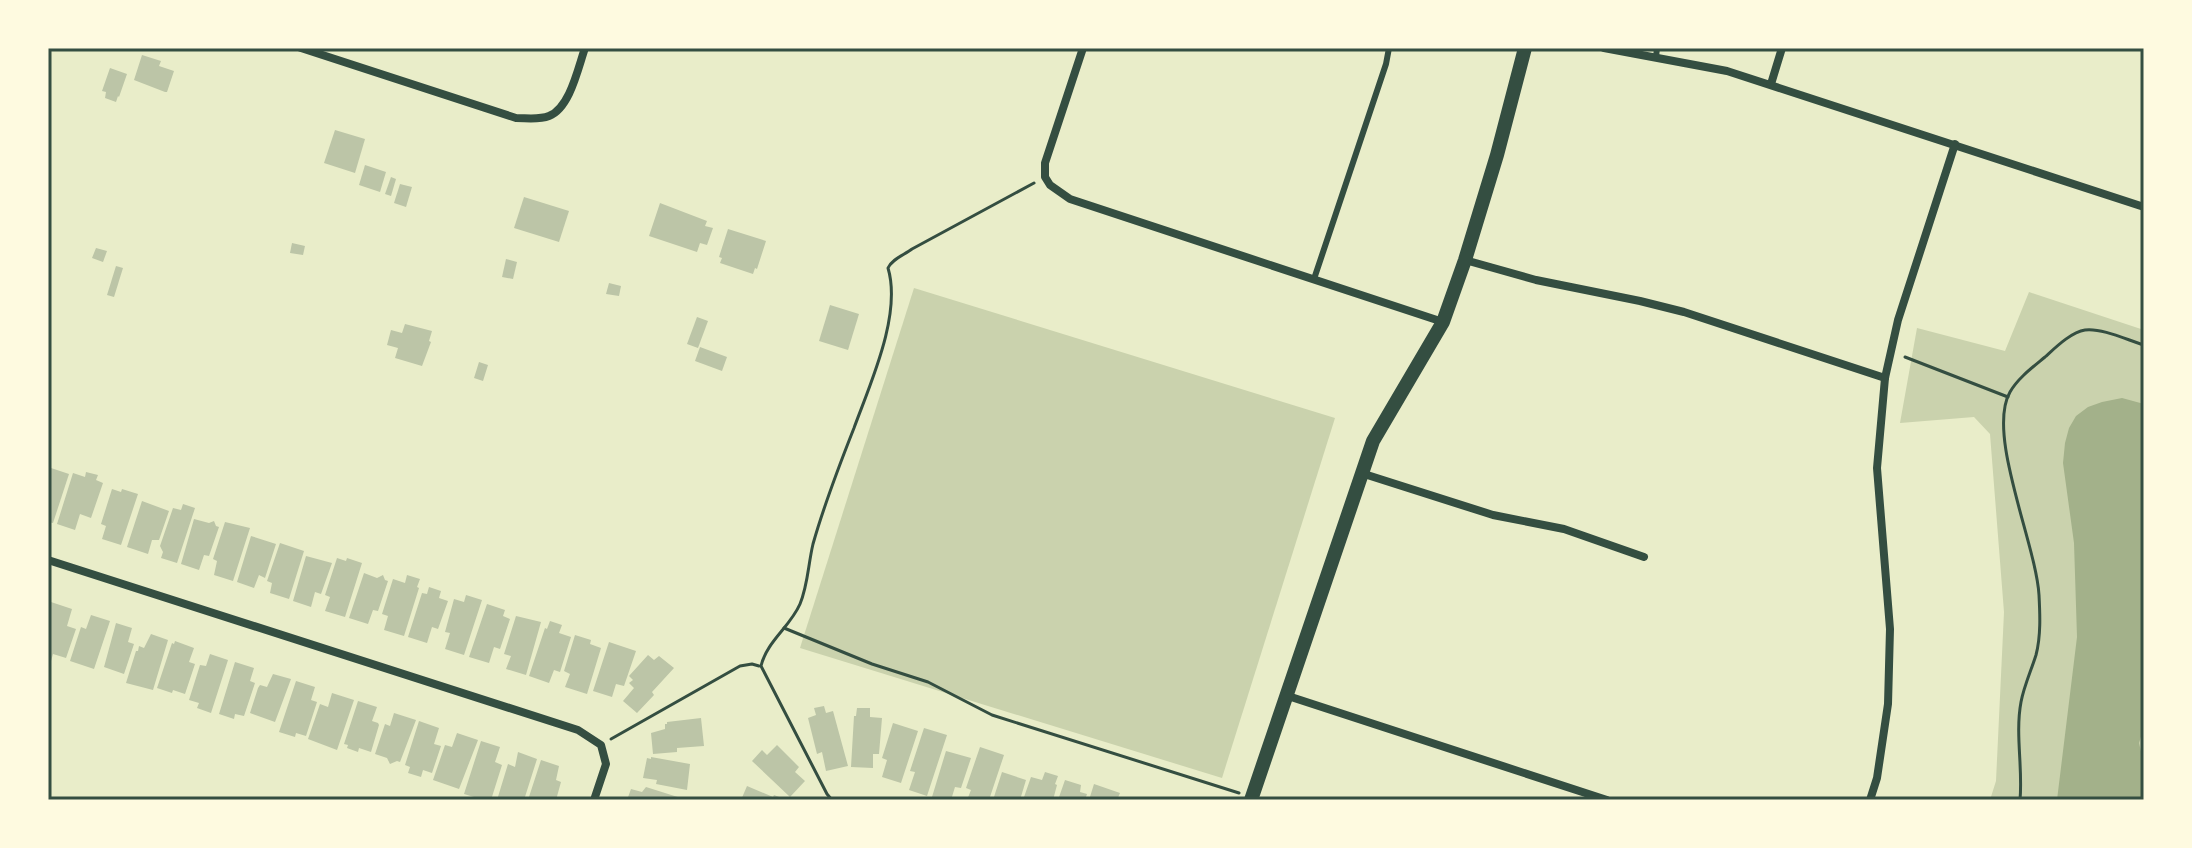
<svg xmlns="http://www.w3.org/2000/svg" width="2192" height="848" font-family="Manrope,sans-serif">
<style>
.green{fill:#cad2ad}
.water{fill:#a3b18a}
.building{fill:#bcc5a7}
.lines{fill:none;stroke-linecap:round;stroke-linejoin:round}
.path{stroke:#344e41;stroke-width:3}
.service{stroke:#344e41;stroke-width:6}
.minor{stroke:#344e41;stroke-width:8}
.tertiary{stroke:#344e41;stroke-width:14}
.neatline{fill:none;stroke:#344e41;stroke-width:3}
</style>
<rect width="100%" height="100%" fill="#e9edc9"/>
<g class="green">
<path d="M914,288L1335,418L1222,778L800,648Z"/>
<path d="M2029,292L2144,330V800H1990L1996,781L2004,612L1990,434L1974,417L1900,423L1917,328L2005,351Z"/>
</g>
<path class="water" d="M2122,398L2144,404V727L2139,743L2144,764V800H2057L2077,637L2074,543L2063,463L2065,443L2069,428L2076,416L2088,407L2102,402Z"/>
<g class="building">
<path d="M142,55L161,61L159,66L174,71L167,92H165L134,80Z"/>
<path d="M110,68L127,74L119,97L118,96L116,102L105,98L106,92L102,91Z"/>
<path d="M335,130L365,139L355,173L324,163Z"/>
<path d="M365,165L386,172L380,192L359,185Z"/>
<path d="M391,177L396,179L391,196L385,194Z"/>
<path d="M400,184L412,187L406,207L394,203Z"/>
<path d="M524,197L569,211L559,242L514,228Z"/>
<path d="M660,203L707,221L705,226L713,228L707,245L700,243L697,252L649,236Z"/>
<path d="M728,229L766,241L757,269L755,268L753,274L720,263L722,258L719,257Z"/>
<path d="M292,243L305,246L303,255L290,253Z"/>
<path d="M96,248L107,251L103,262L92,258Z"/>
<path d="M506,259L517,262L513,279L502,277Z"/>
<path d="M116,266L123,268L114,297L107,295Z"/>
<path d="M609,283L621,286L619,296L606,294Z"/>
<path d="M830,305L859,314L848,350L819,341Z"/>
<path d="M697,317L708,321L698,348L687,344Z"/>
<path d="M405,324L432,331L429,341L431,342L422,366L395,358L398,348L387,345L391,330L402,333Z"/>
<path d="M700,347L727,357L722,371L695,361Z"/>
<path d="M479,362L488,365L483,381L474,378Z"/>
<path d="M48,467L69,474L53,523L48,522Z"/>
<path d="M86,472L98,475L96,480L103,483L91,518L80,514L75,530L57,524L73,473L85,477Z"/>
<path d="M112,489L121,492L122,489L138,494L121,545L102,539L106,526L101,524Z"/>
<path d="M142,501L169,511L159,540H152L148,554L127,547Z"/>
<path d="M183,504L195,508L177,563L161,558L163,552L160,546L173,508L181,510Z"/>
<path d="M194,519L209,523L214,521L216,526L219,527L209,556L204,555L199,570L181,564Z"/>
<path d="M225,522L250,528L233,581L214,575L217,561L213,559Z"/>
<path d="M251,536L276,544L265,578L259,575L254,588L237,582Z"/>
<path d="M280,543L304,551L289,599L270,593L272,583L267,581Z"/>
<path d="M306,556L332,563L321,594L315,592L311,607L293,601Z"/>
<path d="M337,558L346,561L347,558L362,563L345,617L325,611L330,597L325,595Z"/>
<path d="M364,573L377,578L383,575L385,580L388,581L378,611L373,610L368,624L349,618Z"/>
<path d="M407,575L420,579L417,587L419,588L404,636L384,630L388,616L382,614L393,579L405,583Z"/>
<path d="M429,587L441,591L439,598L448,601L438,629L432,627L427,643L408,637L422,593L427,594Z"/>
<path d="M466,595L482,600L464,655L445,649L450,633L445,632L454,599L464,602Z"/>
<path d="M51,602L72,609L67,626L76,629L66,658L53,654L51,661L48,660V611Z"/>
<path d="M487,604L505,610L503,616L510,619L500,649L494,647L489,663L469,657Z"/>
<path d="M91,615L110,621L94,669L70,661L81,627L86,629Z"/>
<path d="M516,616L541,622L526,675L506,669L511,656L504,654Z"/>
<path d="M550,621L562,625L559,633L571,637L560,672L554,670L549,683L529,676L545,628L547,629Z"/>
<path d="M116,623L132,628L128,642L134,644L124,674L104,667Z"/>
<path d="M151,634L168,640L153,690L126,683L136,651H138L139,646L144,648Z"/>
<path d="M575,635L591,640L590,644L601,648L587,694L565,687L570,674L564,671Z"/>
<path d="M175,641L194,648L189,662L195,664L185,694L173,690L172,693L157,688L172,643L174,644Z"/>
<path d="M609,642L636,651L624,686L616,684L612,697L593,691Z"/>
<path d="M210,654L228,660L211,713L197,708L199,703L189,700L200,665L206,666Z"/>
<path d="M648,655L654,660L659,656L674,668L652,692L654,695L637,713L623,701L634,688L629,683L633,680L629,676Z"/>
<path d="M235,662L254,668L250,681L255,683L244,716L235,714L234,719L219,714Z"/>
<path d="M273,674L291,679L275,722L250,713L258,688L260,685L267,687Z"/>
<path d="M296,681L315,687L311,700L317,702L306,736L296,733L295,737L279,732Z"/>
<path d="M332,693L354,700L337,750L308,739L320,704L328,707Z"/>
<path d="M358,701L377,707L372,721L378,723L379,725L371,752L359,748L358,752L347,748L348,745L344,744Z"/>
<path d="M824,706L826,713L833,711L848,766L826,771L822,752L817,754L808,718L816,715L814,708Z"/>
<path d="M857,708H870V717L882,718L879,754H873V768L851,767L854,716H856Z"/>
<path d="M394,713L416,720L400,762L397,761L390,764L387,758L375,754L385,724L390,726Z"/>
<path d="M701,718L704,746L677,748V752L653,754L651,733L665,729V724H667V722Z"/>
<path d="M419,721L439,728L434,744L441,746L432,773L423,770L421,777L408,773L410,767L405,765Z"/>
<path d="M893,723L918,731L901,783L882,777L887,760L882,758Z"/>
<path d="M924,728L947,735L927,796L909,790L915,772L910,771Z"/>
<path d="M457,733L478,740L459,789L433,780L445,745L452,747Z"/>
<path d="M481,741L500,747L495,762L502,765L491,800H484L464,794Z"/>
<path d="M777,745L799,767L795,772L805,781L790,797L752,761L762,750L767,755Z"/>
<path d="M980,747L1004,755L989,800H967L971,790L966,788Z"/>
<path d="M946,751L971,758L961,788L955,787L951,800H939L932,797Z"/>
<path d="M518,752L537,759L524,800H497L508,764L515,767Z"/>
<path d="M651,757L690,764L687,790L656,784L657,780L643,778L647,758L651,759Z"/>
<path d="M541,760L559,766L556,780L561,782L556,800H528Z"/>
<path d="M1002,772L1026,780L1020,800H993Z"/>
<path d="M1045,772L1058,776L1055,784L1057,785L1053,800H1023L1031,777L1042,780Z"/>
<path d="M1065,780L1081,785L1080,792L1087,794L1085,800H1058Z"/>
<path d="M1094,784L1120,793L1117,800H1089Z"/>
<path d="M747,786L773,797L774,795L787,800H741Z"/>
<path d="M646,787L684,799V800H627L631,789L642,792Z"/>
</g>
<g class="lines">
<g class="path">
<path d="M1905,357L2008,397"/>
<path d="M784,628L872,664L928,682L992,715L1239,793"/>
<path d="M611,739L740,666L752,664L759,666"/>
<path d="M832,800L827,794L761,666C767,641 790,627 800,604C808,585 808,565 813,544C824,505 839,466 854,428C870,384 902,315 888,268C892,259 904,255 912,249L1034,183"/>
<path d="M2020,800C2023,768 2015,734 2021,702C2024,686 2031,671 2036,655C2041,636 2040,614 2039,595C2036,544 1986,434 2010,392C2018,378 2033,367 2045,357C2055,348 2071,332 2085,330C2103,328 2127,340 2144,345"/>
</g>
<g class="service">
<path d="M1656,57L1657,48"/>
<path d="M1314,279L1386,64L1389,48"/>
</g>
<g class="minor">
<path d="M301,48L516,118C527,118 539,120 549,116C570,108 578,68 585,48"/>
<path d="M1083,48L1045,163V177L1050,185L1070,199L1443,322"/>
<path d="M1604,48L1727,71L2144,207"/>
<path d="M1771,84L1782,48"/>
<path d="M1465,260L1536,280L1640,301L1684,312L1885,378"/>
<path d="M1361,473L1493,515L1564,529L1644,557"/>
<path d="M48,560L578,730L601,745L606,764L594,800"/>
<path d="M1288,696L1607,800"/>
<path d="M1870,800L1877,778L1888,704L1890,629L1877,468L1885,378L1898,320L1955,144"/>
</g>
<path class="tertiary" d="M1251,800L1373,441L1443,322L1465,260L1497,155L1525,48"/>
</g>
<rect width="2192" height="848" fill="none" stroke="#fefae0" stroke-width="100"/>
<rect x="50" y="50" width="2092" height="748" class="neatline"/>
</svg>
